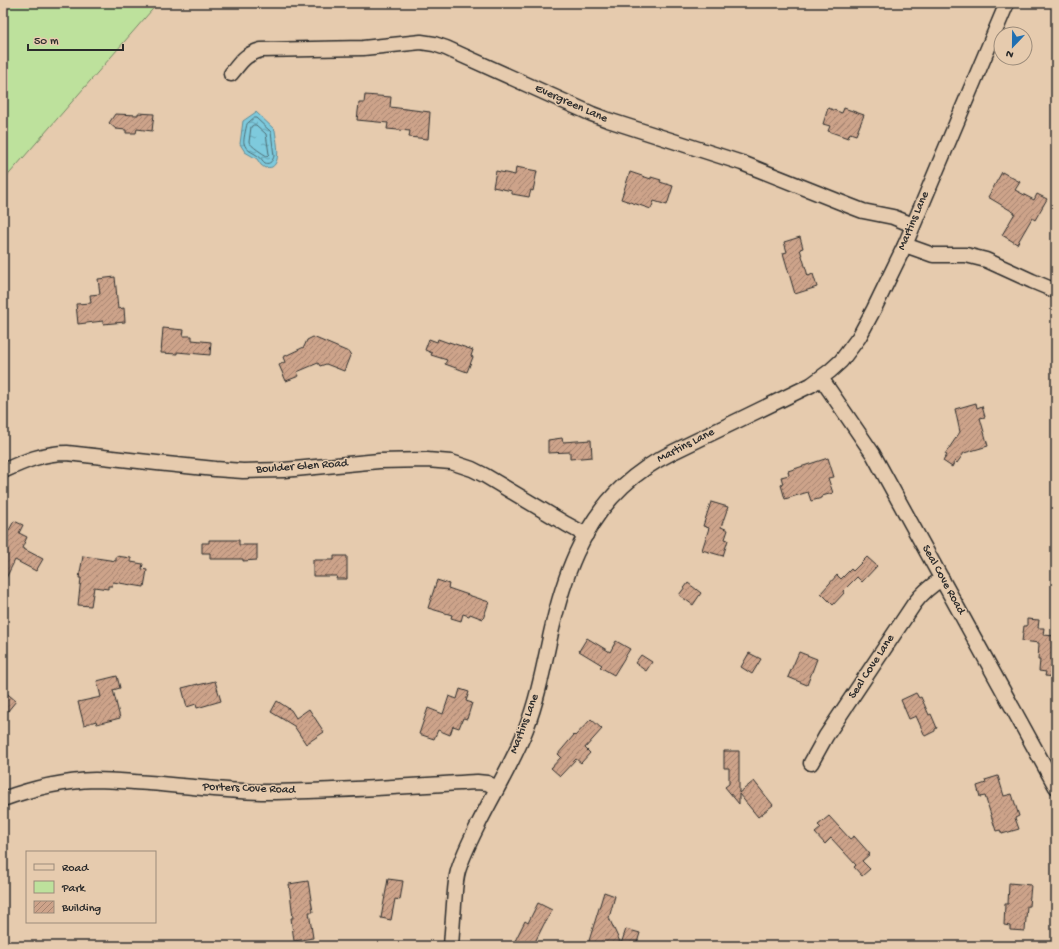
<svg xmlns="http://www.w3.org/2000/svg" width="1059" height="949" font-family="'Gochi Hand',sans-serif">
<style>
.green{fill:#bde19c;stroke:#748664}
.water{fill:url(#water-ripples);stroke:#5d8a96}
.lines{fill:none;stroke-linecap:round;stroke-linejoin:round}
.shore{stroke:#4c6b72;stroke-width:1}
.building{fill:url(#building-hatch);stroke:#2b2b2b}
.street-casing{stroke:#2b2b2b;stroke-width:17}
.street{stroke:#e6cbae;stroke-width:14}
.labels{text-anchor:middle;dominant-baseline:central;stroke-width:3;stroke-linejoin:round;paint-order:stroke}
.street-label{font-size:12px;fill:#2b2b2b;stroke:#e6cbae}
</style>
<defs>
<pattern id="water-ripples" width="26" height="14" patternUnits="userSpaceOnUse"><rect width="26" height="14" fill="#7ecadd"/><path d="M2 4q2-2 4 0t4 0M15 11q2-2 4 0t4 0" fill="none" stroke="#67a4b3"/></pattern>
<pattern id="building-hatch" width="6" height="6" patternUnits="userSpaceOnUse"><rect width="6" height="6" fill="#cda38a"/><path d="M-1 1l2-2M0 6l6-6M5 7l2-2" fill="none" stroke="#a78571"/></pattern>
</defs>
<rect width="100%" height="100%" fill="#e6cbae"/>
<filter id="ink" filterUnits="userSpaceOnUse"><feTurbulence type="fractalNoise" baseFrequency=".025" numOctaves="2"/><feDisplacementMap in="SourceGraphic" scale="8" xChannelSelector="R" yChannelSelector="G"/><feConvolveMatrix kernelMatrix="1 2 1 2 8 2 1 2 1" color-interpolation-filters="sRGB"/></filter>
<g filter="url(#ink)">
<path class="green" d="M4,3H158L3,181V4Z"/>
<path class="water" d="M256,112L275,130C276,139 282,161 272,167C270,168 267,167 265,168L261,165L257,159L245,152L240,144L243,121Z"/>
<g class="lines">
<g class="shore">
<path d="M254,118H256L271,132L274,156C273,160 270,165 265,163C262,161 261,157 258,156C253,152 246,151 244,143C243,141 246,128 247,124Z"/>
<path d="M254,125H256L266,134L269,154L267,156C263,154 251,146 249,142L251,127Z"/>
</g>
</g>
<g class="building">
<path d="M365,95L391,97L390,107L430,112L428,139L409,137L410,131L387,129L388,123L357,120L359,103H364Z"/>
<path d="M828,108L842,113L844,108L864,115L856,135L850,133L848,138L828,131L830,126L823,124Z"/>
<path d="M138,113L154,114L152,131L137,129L136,133H126V130L116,129L109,123L115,114L138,115Z"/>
<path d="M516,167L537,171L533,191L531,190L529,197L512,194V191L493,187L496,171L515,175Z"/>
<path d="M630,172L651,179V177L661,180L660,182L673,186L667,205L654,201L651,209L621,199Z"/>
<path d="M1002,172L1020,182L1015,190L1034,200L1037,194L1047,199L1035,220L1032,218L1017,244L1002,235L1015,213L988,197Z"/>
<path d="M800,237L803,248L800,249L808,276L813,274L817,287L795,294L783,253L787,252L784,242Z"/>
<path d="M115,277L118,309L124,308L125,322L103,324V321L78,324L76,304L91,303L90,295L100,294L98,279Z"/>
<path d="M163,328L184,330L183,336H192V340L211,342L210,355L177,352V354L161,353Z"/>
<path d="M313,337L351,353L344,371L326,364L320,366L318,363L297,372L299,376L286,381L279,365L285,362L283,357L304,347L307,340Z"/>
<path d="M429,339L437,342L438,339L449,343V342L473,350L471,356L473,357L467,372L445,364L447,360L431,355L432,353L425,350Z"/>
<path d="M976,403L977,408L982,406L985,417L980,418L988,446L964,453L957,463L955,461L952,467L943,461L947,455L945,454L960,432L955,409Z"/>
<path d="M562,438L563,442L591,440L592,457L570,459V452L548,453V440Z"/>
<path d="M828,458L834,477L828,478L833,493L822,496V498L811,501L808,492L785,499L781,485L783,484L781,477L789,475L788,471Z"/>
<path d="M711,502L728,507L721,527L728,530L725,539L728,540L723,556L702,550L709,528L703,526Z"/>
<path d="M14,521L23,525L19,533L27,537L22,548L43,559L36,571L15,560L3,584V541Z"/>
<path d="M209,540H239V545H257V560L243,561V559H210V553H202V543H209Z"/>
<path d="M83,556L116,561V556L131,558V562L143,564L142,569L147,570L144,587L113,582L112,586H108V589L94,587L91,606L78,605L81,578H79Z"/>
<path d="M334,556H347V579H336L337,576H313V560H334Z"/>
<path d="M867,557L877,566L862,582L857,577L843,591L844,593L833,605L821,593L837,575L841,579L851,569L853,571Z"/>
<path d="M437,580L449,584L448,588L489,602L483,619L470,614L469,616L463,614L461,621L451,618L452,615L428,608Z"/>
<path d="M688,583L701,593L693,605L679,595Z"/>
<path d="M1027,619L1039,620L1038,628H1044L1043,635L1056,636V677L1045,676L1046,672L1039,671L1040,660H1038L1039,643L1022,641L1024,626H1027Z"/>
<path d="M587,638L610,652L616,641L630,649L614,675L600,667L602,665L579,651Z"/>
<path d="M799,652L817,659L807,685L788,677Z"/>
<path d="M749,653L761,659L752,674L741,667Z"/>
<path d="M641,655L652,662L646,671L635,663Z"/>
<path d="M117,676L120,688L113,690L120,718L97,724L96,721L84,725L78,702L101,697L97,681Z"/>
<path d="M215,681L221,701L197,708L196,704L187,707L182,688L198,684V685Z"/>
<path d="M460,689L469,692L466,701L472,703L467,719L463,718L459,728L453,726L450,735L438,730L434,739L419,734L428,708L443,714L449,696L457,699Z"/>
<path d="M3,690L16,701L3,717Z"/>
<path d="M916,693L919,698L921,697L929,715L931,714L937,728L935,729V731L925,736L916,716L909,719L901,700Z"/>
<path d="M277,701L291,710L296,718L309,709L324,732L306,744L294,726L271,712Z"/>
<path d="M591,719L602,729L585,748L590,753L581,763L576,759L560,776L551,768L561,757L558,754L574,735L575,736Z"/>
<path d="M724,751H739V793L754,781L773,805L758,817L739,794V804L725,787L729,784V768H724Z"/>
<path d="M998,776L1004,796L1012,794L1019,816L1015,818L1019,829L1002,834L1000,830L996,831L985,796L980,797L977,786L986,783L985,780Z"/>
<path d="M829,816L850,839L854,836L870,854L862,861L870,869L862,876L854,867L856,865L831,838L825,844L815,833L821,828L818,825Z"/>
<path d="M388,879L403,881L400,900L395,899L391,920L381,918Z"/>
<path d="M308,881L313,912H309L313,938L294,941L291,918H293L289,884Z"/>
<path d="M1009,883L1031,885L1029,906H1027L1025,931L1010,930V926L1004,925L1005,904H1008Z"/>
<path d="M604,892L615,896L609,918L621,944L626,929L640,933L636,946H595L588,944Z"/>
<path d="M538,903L552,910L546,922H545L533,946H526L515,941L525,921L528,923Z"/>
</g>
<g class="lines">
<g class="street-casing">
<g id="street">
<path d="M231,74C242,61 244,55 261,50L363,48L421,42L434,44L446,48L592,114L608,120L742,163L850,206L863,211L893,217L913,225"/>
<path d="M905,245L933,255H966L986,260L1032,281L1056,291"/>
<path d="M821,378L873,454L1056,787"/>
<path d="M3,471C25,461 43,453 67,453L157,463L215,469L243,471L284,470L379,461L427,460L451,462L472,469L484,475L566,524L586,535"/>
<path d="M811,763L826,736L914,604C922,593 930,586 942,579"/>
<path d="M3,799C33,788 63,781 95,780C113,780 131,782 149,783C187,786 224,791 261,792C333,792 405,786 477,782L487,783L497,788"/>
<path d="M451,946C452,932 453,918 454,904C455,893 455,882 458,871C463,855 470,841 477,827C493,794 513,763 526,729C538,698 544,665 551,633C563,579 582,524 623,486C638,472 655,461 673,452L811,385L830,371L841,361L859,337L874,309L905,245L1007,3"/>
</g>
</g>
<use href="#street" class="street"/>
</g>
</g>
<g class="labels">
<g class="street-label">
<text transform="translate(571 104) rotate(24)">Evergreen Lane</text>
<text transform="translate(914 221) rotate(-67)">Martins Lane</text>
<text transform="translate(686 446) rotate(-27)">Martins Lane</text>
<text transform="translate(302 467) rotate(-4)">Boulder Glen Road</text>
<text transform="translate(943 580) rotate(61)">Seal Cove Road</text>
<text transform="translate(872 667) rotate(-57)">Seal Cove Lane</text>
<text transform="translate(525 724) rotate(-69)">Martins Lane</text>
<text transform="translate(249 789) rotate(2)">Porters Cove Road</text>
</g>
</g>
<rect width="1059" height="949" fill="none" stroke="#e6cbae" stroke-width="16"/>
<rect x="8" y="8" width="1043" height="933" fill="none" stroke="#2b2b2b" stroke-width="1.5" filter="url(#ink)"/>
<rect x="26" y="851" width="130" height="72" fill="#e6cbae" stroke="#9b8b7a"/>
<rect x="34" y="864" width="20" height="6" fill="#e6cbae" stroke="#9b8b7a"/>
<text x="62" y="871" font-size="12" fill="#2b2b2b">Road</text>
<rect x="34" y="881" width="20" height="12" fill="#bde19c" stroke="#9b8b7a"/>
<text x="62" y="891" font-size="12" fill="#2b2b2b">Park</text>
<rect x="34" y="901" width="20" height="12" fill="url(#building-hatch)" stroke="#9b8b7a"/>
<text x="62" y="911" font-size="12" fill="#2b2b2b">Building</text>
<g transform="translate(1013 46) rotate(202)"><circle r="19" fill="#e6cbae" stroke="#9b8b7a"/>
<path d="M0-3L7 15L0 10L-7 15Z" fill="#1f6fb2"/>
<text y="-6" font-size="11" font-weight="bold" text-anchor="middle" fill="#2b2b2b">N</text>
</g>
<path d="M28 44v6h95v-6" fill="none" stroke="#2b2b2b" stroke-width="2"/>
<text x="34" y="44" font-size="12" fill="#2b2b2b" stroke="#e6cbae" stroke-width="3" paint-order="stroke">50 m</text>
</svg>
